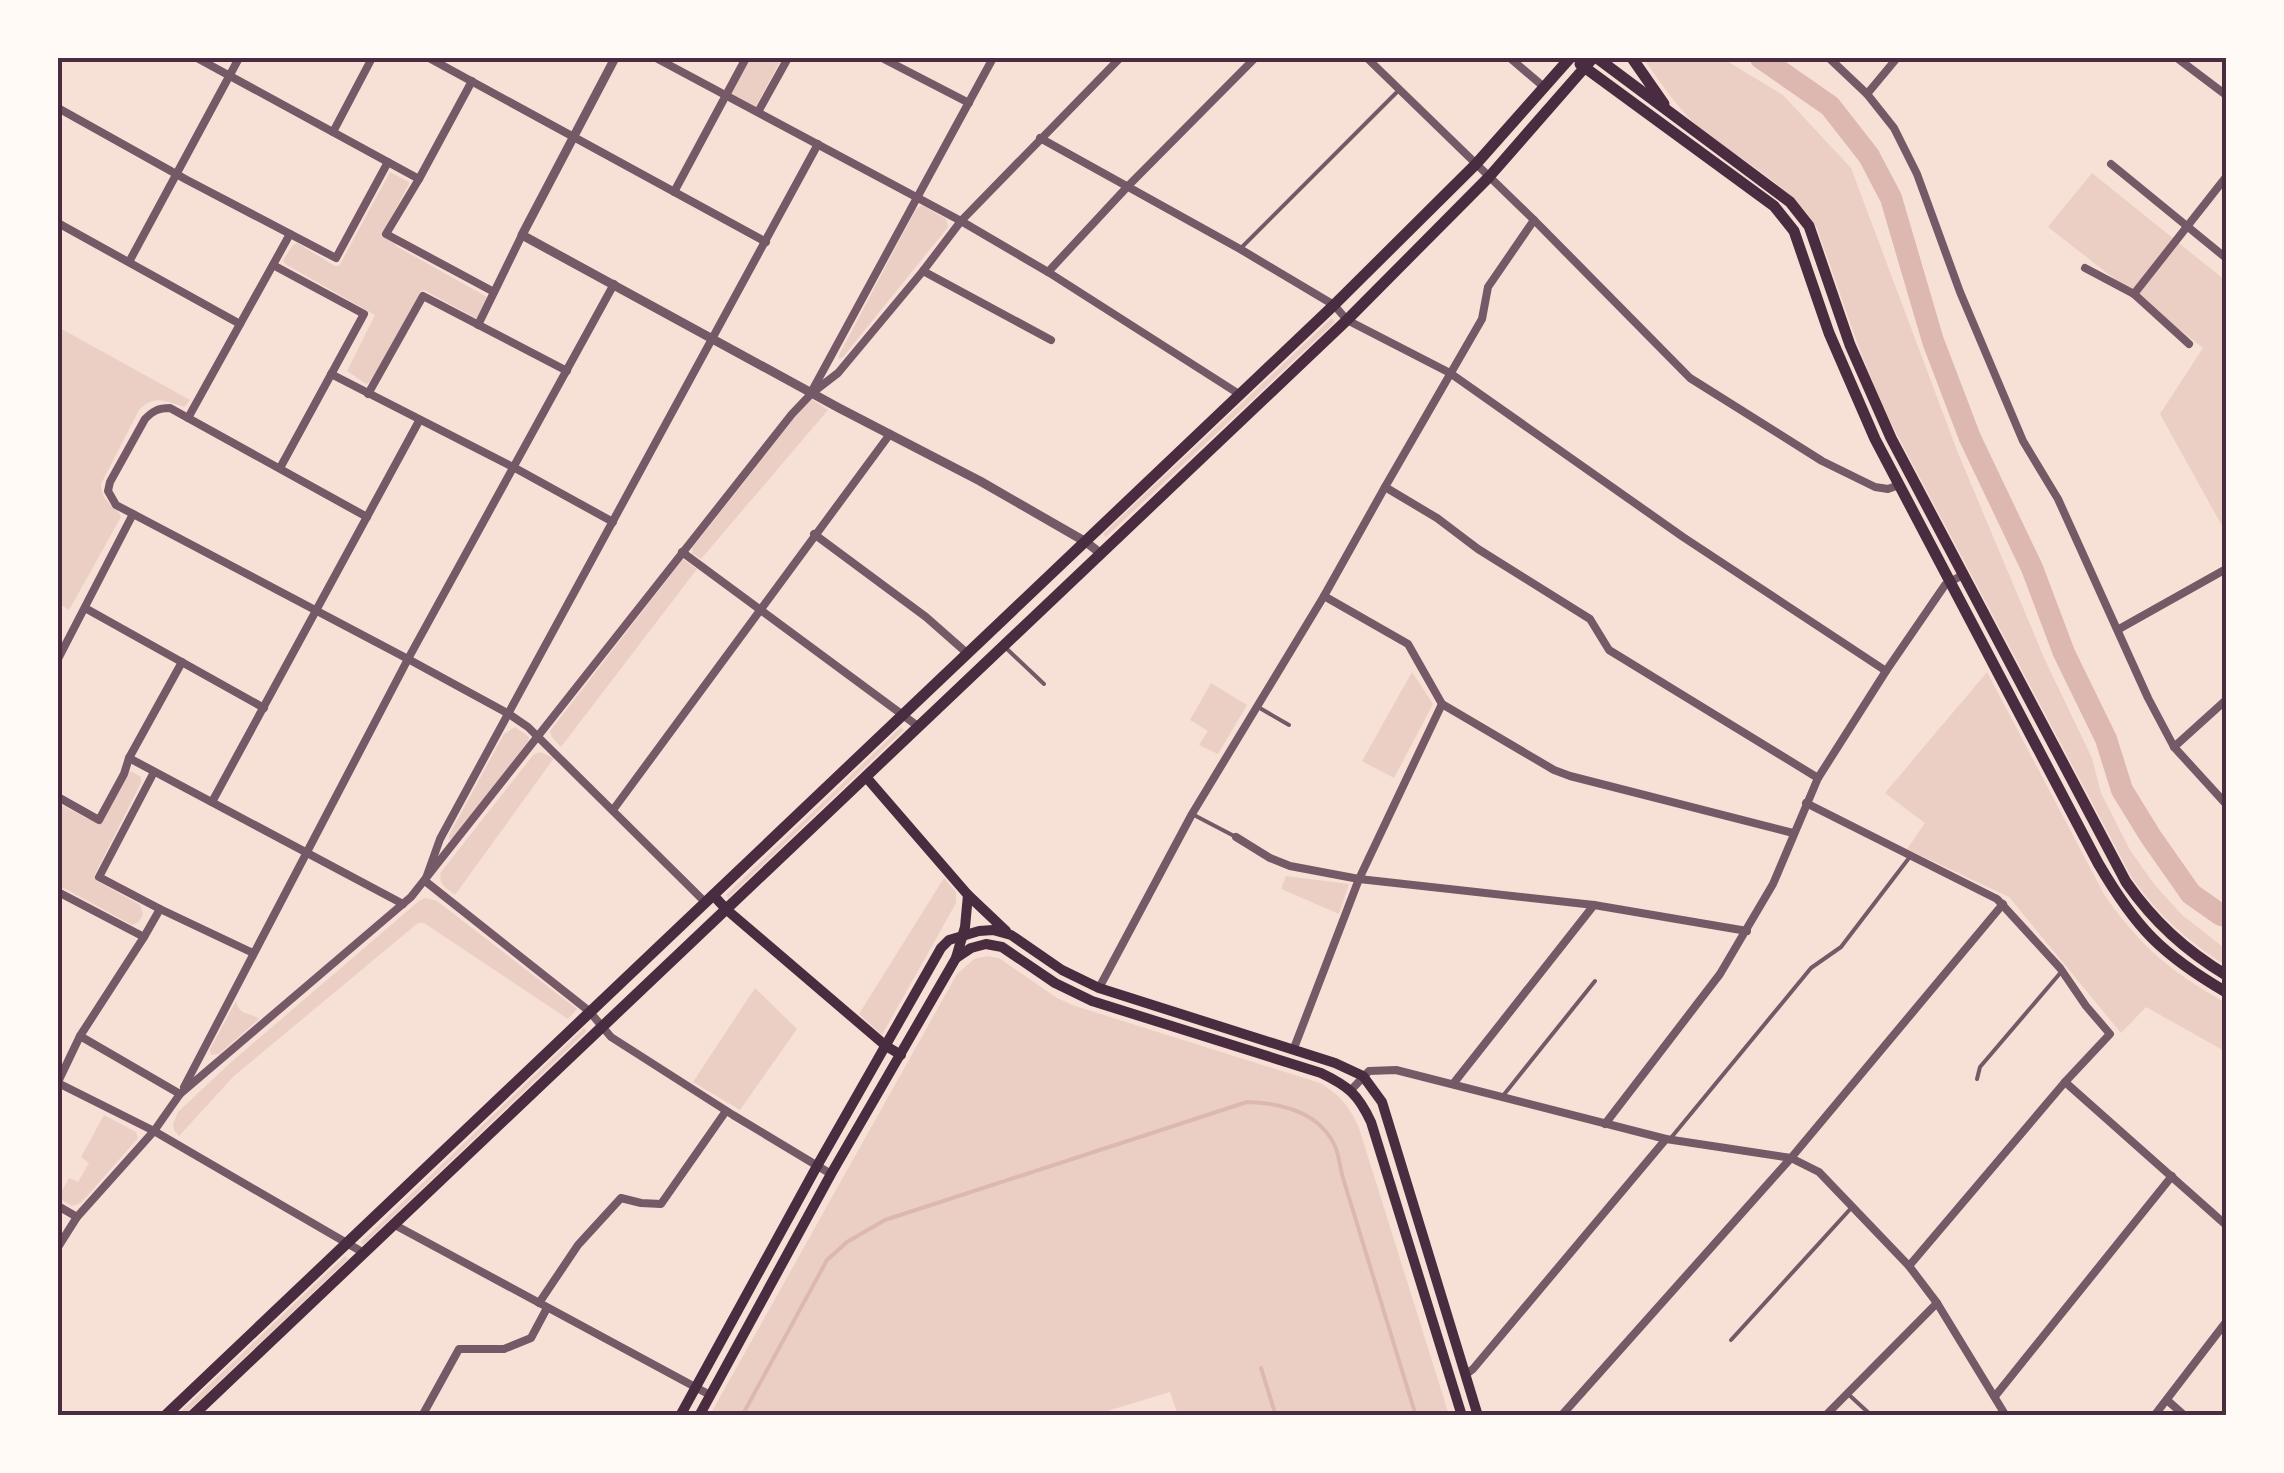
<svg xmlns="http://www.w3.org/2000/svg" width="2284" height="1473" font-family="'Source Sans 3',sans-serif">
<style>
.green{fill:#ebcfc5}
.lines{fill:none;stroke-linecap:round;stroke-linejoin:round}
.stream{stroke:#dcb8b0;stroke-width:4}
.river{stroke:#dcb8b0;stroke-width:22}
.service{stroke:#755966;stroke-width:4}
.minor{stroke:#755966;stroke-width:8}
.tertiary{stroke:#755966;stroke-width:9}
.secondary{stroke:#4a2c40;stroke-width:10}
.primary{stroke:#4a2c40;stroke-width:11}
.neatline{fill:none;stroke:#4a2c40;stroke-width:4}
</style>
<rect width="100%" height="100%" fill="#f7e1d7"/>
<g class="green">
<path d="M750,58H782L755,108L732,97L731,94Z"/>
<path d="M1643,58H1722L1783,95L1851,168L1958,453L2045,660L2092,758L2101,793L2130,850L2154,884L2182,915L2222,946L2226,945V966C2187,940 2160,917 2132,878L1884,410L1858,345L1817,228C1790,184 1742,162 1703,131C1679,111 1661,83 1643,58Z"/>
<path d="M390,172L409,182V184L383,233L395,241L396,246L489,298L480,318L477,319L424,290L421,291L370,382L366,384L347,371L375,315L285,264L283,260L293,245L297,243L335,266H339Z"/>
<path d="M2092,173L2226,281V533L2160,414L2203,348L2048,227Z"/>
<path d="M922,205L946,219L948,227L843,357L839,359V355L916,209Z"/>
<path d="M1332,318L1335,322L1106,537L1103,534Z"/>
<path d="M58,327L190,400L184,407C166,401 154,394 139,410L101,484C102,505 115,503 121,517L69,610L58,603Z"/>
<path d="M810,398L828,410L701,559L692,553L693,547Z"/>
<path d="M683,559L697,569L561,747L552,737L550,731Z"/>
<path d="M1412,672L1433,704L1394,778L1362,761Z"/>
<path d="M1987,672L2105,896C2143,949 2170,971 2226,1003V1052L2146,1007L2121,1033L2009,897L1907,849L1925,823L1885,793Z"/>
<path d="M1211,683L1247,705L1218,754L1199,745L1208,731L1190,720Z"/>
<path d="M515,727L529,737L528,742L455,837L449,840V835L504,734Z"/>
<path d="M901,727L904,730L728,898L726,895Z"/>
<path d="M540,752L554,758L455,895C446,888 438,885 441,872L534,754Z"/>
<path d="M126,771L133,772L141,777V783L94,876L97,881L140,905L143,914L139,922L132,925L58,885V803L88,819L97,818Z"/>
<path d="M1286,876L1349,884L1339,914L1281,889Z"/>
<path d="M944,878L956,892V903L882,1035L859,1014Z"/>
<path d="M425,898L437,901L577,1009L568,1019L424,923H418L234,1076L179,1136L174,1130L173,1124L178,1112L229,1064L419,901Z"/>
<path d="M987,956L999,958L1057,998L1075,1006L1320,1083C1340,1095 1350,1107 1359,1128L1449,1415H1178L1170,1392L1094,1415H710L957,974L974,959Z"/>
<path d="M755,988L797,1029L740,1110L693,1082Z"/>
<path d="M236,1001C239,1016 250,1012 259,1019L219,1054L211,1055L210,1049Z"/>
<path d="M584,1028L587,1031L363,1245L361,1242Z"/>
<path d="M104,1115L136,1132L138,1138L81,1203L72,1206L58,1198L69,1178L78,1182L89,1163L81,1157Z"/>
<path d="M345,1256L348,1259L184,1415H177Z"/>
</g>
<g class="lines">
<g class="stream">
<path d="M1261,1368L1276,1416"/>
<path d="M742,1416L827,1260L847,1242L885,1220L1247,1102C1281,1103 1319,1111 1335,1146C1339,1155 1340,1168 1343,1178L1416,1416"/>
</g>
<path class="river" d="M1761,58L1830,106L1869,156L1891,198L1933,341L1970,438L2032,568L2064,653L2106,739L2122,790L2151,837L2191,894L2221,915L2226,916"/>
<g class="service">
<path d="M1240,249L1399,90"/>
<path d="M1007,649L1044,684"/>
<path d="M1258,707L1289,725"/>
<path d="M1192,814L1236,837"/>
<path d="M1977,1079L1980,1067L2062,971"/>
<path d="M1502,1097L1595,981"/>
<path d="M1670,1139L1811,968L1841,947L1909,858"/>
<path d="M1731,1340L1853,1206"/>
<path d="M1847,1393L1872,1416"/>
</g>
<g class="minor">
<path d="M197,58L419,179"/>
<path d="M429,58L766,242"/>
<path d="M656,58L961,221L1048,272L1239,394"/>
<path d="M882,58L969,103"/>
<path d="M1367,58L1534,220L1690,378L1822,461L1875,487L1888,489L1899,485"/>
<path d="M1510,58L1544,87"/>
<path d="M1829,58L1867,94L1894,128L1917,174L1960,292L2023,441L2058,499L2148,698L2174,747L2226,804"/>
<path d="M2177,58L2226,95"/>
<path d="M472,81L419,179L386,234L494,292"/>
<path d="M1867,94L1897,58"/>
<path d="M58,108L187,180L336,258L388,162"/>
<path d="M758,112L788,58"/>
<path d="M333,132L372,58"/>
<path d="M1040,138L1240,249L1334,305L1347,320L1450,373L1683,537L1886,671"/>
<path d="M818,144L440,839L425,881L589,1011L611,1037L733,1115L831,1174"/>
<path d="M2111,164L2226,258"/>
<path d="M674,192L746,58"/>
<path d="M58,223L240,324"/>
<path d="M129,262L239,58"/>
<path d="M273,265L364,314L280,468"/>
<path d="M2085,268L2134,294L2189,344"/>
<path d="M923,271L1051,340"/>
<path d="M1048,272L1128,186L1255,58"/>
<path d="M2134,294L2226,177"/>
<path d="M478,325L522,235"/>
<path d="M331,374L515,468L613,522"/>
<path d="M813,389L993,58"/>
<path d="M368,394L423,296L567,371"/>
<path d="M188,418L290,234"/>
<path d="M1385,487L1437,518L1478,549L1590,619L1609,650L1818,778"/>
<path d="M367,517L170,408C158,408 153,411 145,419L110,482L108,491L116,505L408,659L509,714L528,727L705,902"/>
<path d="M814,534L926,617L968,654"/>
<path d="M682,552L919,727"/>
<path d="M1324,596L1408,644L1442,704L1554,770L1570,776L1793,833"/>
<path d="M85,608L264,708"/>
<path d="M2119,629L2226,569"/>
<path d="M58,659L133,514"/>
<path d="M2174,747L2226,700"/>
<path d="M129,758L403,904"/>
<path d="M154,772L99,877L160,909L253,953"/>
<path d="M58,797L99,820L124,774L129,758L182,662"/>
<path d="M212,802L419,421"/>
<path d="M1806,803L1997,899L2060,968L2086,1006L2110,1034L2065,1082L1909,1266"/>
<path d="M613,810L890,434"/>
<path d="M1236,837L1270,858L1290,866L1359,879L1594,905L1747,931"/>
<path d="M58,892L144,937"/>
<path d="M1099,988L1192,814L1324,596L1385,487L1482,319L1488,287L1534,220"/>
<path d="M80,1036L180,1094"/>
<path d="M1294,1048L1359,879L1442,704"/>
<path d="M58,1082L80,1036L144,937L160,909"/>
<path d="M2065,1082L2226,1225"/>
<path d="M58,1083L154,1131L364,1253"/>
<path d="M1453,1084L1594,905"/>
<path d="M184,1087L408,659L614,284"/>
<path d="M1351,1090L1369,1071L1396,1070L1666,1139L1791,1158L1819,1172L1909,1266L1937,1303L2006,1416"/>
<path d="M1605,1124L1720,974L1773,884L1818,778L1886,671L1945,585L1964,574"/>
<path d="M58,1206L77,1217"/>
<path d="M393,1224L710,1395"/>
<path d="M58,1247L77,1217L154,1131L180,1094L411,897L792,414L812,393L838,373L923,271L961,221L1120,58"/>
<path d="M539,1303L578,1245L621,1198L641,1203L661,1204L726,1111"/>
<path d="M1465,1375L1473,1369L1666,1139"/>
<path d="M1996,1395L2172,1176"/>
<path d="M2167,1400L2185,1416"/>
<path d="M422,1416L459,1349H504L531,1338L547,1308"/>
<path d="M1561,1416L1791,1158L2003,904"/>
<path d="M1825,1416L1937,1303"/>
<path d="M2154,1416L2226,1322"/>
</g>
<path class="tertiary" d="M615,58L522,235L839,408L980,481L1086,542L1100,553"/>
<g class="secondary">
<path d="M866,777L968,895L1006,931"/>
<path d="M713,895L727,910L886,1046L901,1055"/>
<path d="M956,958L971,948L986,944L1002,947L1055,983L1092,1001L1321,1073C1348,1086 1358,1094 1371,1122L1462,1416"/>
<path d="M680,1416L817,1166L941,948L949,940L979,931L993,930L1011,935L1062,970L1099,988L1335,1063L1363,1076L1382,1102L1478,1416"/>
<path d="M699,1416L831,1174L956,958L965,927L968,895"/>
</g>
<g class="primary">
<path d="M1597,58L1774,190L1790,202L1809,226L1850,345L1891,438L2126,882C2154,922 2185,950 2226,975"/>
<path d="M1632,58L1664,104"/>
<path d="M1580,64L1774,206L1794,231L1829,333L1875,439L2098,863C2136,928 2161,954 2226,992"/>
<path d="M165,1416L1334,305L1476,164L1570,58"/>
<path d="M192,1416L1347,320L1489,177L1593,58"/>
</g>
</g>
<rect width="2284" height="1473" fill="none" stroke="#fffaf5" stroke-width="120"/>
<rect x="60" y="60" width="2164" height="1353" class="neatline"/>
</svg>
